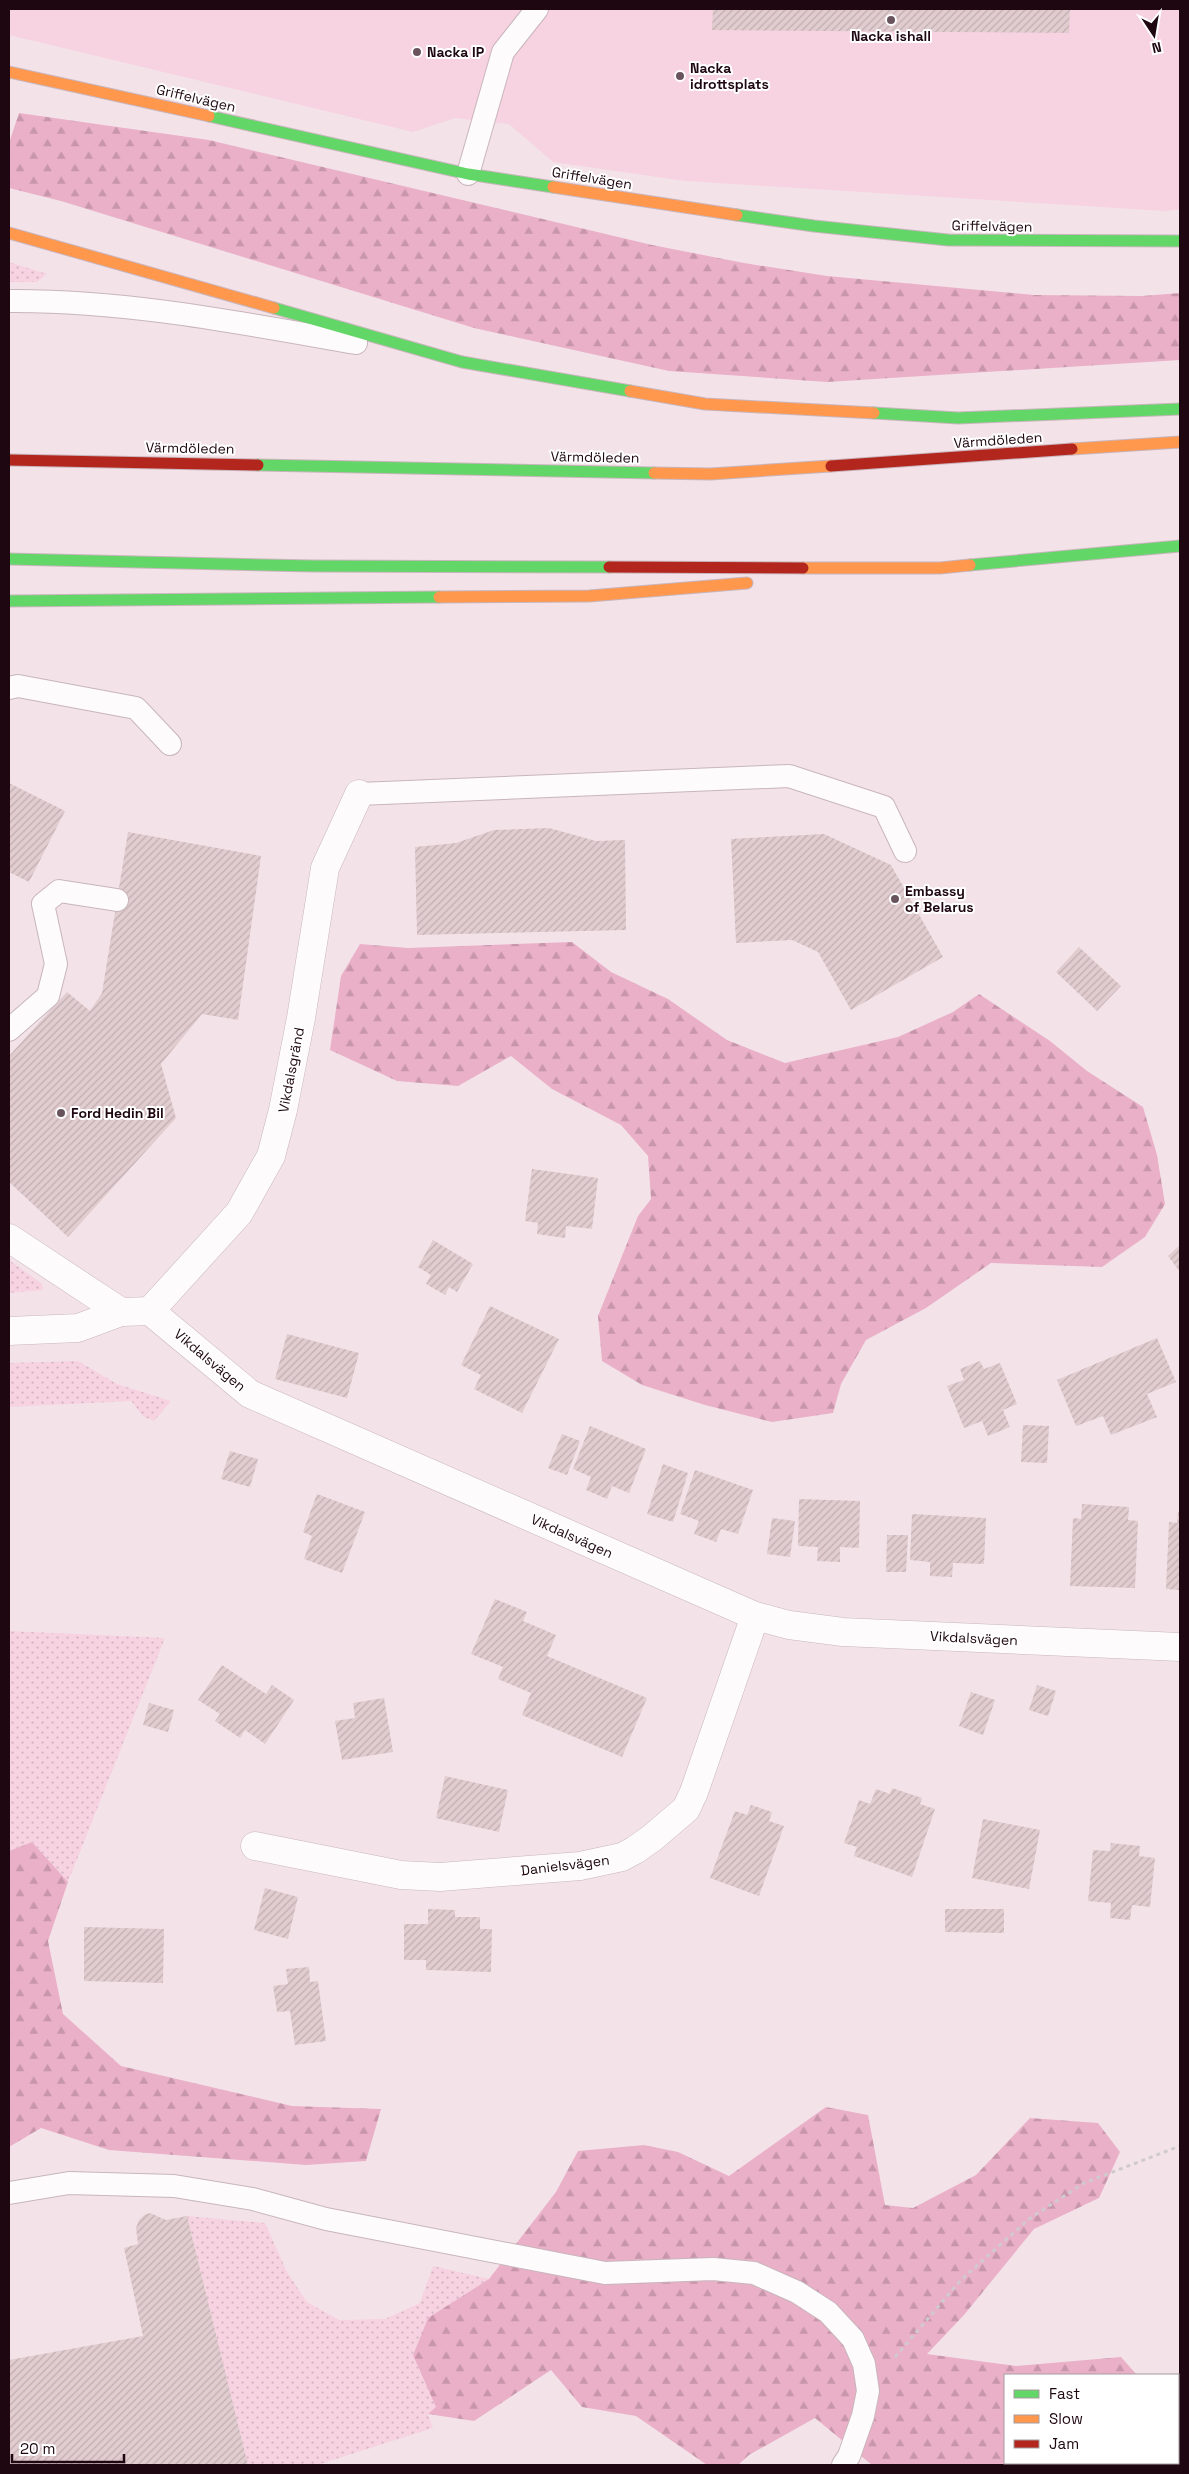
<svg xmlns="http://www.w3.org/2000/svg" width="1189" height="2474" font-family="'Space Grotesk',sans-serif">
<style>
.grass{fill:url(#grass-dots)}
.forest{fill:url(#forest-firs)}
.pitch{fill:#f7d2e0}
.building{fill:url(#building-hatch)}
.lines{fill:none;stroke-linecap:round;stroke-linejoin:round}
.lane-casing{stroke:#c9b5bc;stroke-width:24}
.street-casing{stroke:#c9b5bc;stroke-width:29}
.fast-casing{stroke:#c9b5bc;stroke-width:13}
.slow-casing{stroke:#c9b5bc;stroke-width:13}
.jam-casing{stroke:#c9b5bc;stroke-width:13}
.path{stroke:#d0cacd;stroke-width:3;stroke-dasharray:4 4;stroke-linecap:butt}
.lane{stroke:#fdfbfc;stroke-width:22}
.street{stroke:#fdfbfc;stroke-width:28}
.fast{stroke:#63d668;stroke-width:11}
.slow{stroke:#ff974d;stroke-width:11}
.jam{stroke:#b3261e;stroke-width:11}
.poi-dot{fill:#69545d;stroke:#fff;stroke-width:2}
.labels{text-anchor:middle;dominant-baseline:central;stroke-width:4;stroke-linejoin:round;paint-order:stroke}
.poi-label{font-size:14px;font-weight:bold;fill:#1e0711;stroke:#fff;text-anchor:start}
.street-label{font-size:14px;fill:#1e0711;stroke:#fff}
</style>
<defs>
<pattern id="grass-dots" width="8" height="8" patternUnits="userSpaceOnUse" patternTransform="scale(1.25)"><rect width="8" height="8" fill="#f7d2e0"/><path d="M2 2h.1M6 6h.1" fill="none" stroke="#d3b3bf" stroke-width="1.8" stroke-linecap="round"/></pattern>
<pattern id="forest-firs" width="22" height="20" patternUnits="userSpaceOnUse" patternTransform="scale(1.25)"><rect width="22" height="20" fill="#eab0c8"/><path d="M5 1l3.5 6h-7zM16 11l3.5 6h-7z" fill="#c896ab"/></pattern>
<pattern id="building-hatch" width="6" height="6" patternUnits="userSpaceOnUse" patternTransform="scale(1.25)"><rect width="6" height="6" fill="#e1cccf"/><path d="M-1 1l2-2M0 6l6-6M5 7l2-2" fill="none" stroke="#c1aeb1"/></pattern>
</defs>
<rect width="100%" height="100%" fill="#f3e3e9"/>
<g class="grass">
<path d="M9,262L47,274L37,282H9Z"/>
<path d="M9,1260L42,1284L43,1290L9,1293Z"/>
<path d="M78,1361L117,1384L171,1401L154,1421L144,1417L131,1401L9,1407V1363Z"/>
<path d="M9,1631L165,1638L68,1882L32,1842L9,1851Z"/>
<path d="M187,2216L265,2223L287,2272L307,2302L339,2320L385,2319L420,2303L433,2266L489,2279L428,2318L413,2354L437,2407L428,2414L433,2428L317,2465H248Z"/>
</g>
<g class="forest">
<path d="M19,113L209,140L652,245L744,263L827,276L1034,295L1142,296L1180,293V360L827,382L669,371L474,328L61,201L9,188V143Z"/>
<path d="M572,942L611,972L668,999L727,1040L785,1063L898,1037L953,1012L979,994L1050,1041L1087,1071L1143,1107L1157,1155L1165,1204L1145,1237L1102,1267L991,1263L926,1308L866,1340L841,1384L833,1413L772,1422L705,1405L642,1385L602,1361L598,1316L638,1216L651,1199L648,1156L621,1125L552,1089L511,1056L458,1086L397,1081L330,1050L341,976L360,944L408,948Z"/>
<path d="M32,1842L68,1882L48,1941L63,2014L121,2066L292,2106L381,2109L366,2161L306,2165L109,2150L41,2128L9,2147V1851Z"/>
<path d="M826,2107L868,2115L885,2205L913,2208L976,2175L1030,2118L1098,2123L1120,2152L1099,2198L1034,2229L964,2315L927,2354L1016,2366L1121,2357L1137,2375H1005V2463H1178V2414L1180,2415V2465H872L815,2418L749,2455L738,2465H707L636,2416L582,2407L551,2370L474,2421L428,2414L436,2407L413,2355L428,2318L489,2279L556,2192L578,2151L644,2145L678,2152L729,2176Z"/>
</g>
<path class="pitch" d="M9,9H1180V209L1165,211L685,181L553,162L509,124L455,118L413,132L9,35Z"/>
<g class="building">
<path d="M713,9H1070L1069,33L712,30Z"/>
<path d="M9,783L65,811L29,882L9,872Z"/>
<path d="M549,828L596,841L625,840L626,930L417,935L415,847L456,843L494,830Z"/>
<path d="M128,832L261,856L238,1020L202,1014L161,1064L176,1118L68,1237L9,1182V1056L67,992L90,1011L102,993Z"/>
<path d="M824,834L891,865L943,957L851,1010L818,952L792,940L736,943L731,839Z"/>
<path d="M1079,947L1121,986L1097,1011L1056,972Z"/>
<path d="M532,1169L598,1178L592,1229L566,1226L565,1238L537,1234L538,1223L525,1221Z"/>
<path d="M433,1240L473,1264L457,1292L449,1287L445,1295L426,1284L431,1275L418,1267Z"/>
<path d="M1180,1245V1272L1168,1256Z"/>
<path d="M490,1306L559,1339L522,1413L474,1389L481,1375L461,1365Z"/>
<path d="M287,1334L359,1353L347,1398L275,1379Z"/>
<path d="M1157,1338L1176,1382L1147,1394L1157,1417L1111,1435L1103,1416L1076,1426L1057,1380Z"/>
<path d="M980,1361L984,1369L1000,1363L1017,1404L1003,1410L1010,1427L988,1436L982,1421L964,1428L947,1386L964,1380L960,1369Z"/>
<path d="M1023,1425L1049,1426L1047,1463L1021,1462Z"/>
<path d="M590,1426L646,1449L629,1493L612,1486L607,1499L586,1490L591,1477L573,1469Z"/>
<path d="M562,1434L580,1441L567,1475L548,1468Z"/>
<path d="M230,1451L258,1459L250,1487L221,1479Z"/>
<path d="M663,1464L688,1473L673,1522L647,1514Z"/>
<path d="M695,1470L753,1490L738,1534L721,1529L716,1542L694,1534L699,1521L680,1514Z"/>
<path d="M317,1494L365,1512L342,1573L304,1559L312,1536L303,1532Z"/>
<path d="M799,1499L860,1501L859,1548L840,1547V1562L817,1561L818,1547L798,1546Z"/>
<path d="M1082,1504L1129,1507L1128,1520L1138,1521L1135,1588L1070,1586L1073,1518L1081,1519Z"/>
<path d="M1178,1512H1180V1590L1166,1589L1169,1522L1177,1523Z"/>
<path d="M912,1514L986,1518L984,1564L953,1563L952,1577L930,1576V1562L910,1560Z"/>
<path d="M772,1518L795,1521L790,1557L767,1554Z"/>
<path d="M887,1535H908L906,1572H886Z"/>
<path d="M495,1599L527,1612L523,1621L556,1635L547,1656L647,1698L622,1757L522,1715L531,1693L498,1679L503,1667L471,1654Z"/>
<path d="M222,1665L266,1694L272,1685L294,1700L265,1744L245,1730L240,1738L215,1721L220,1714L198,1700Z"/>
<path d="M1037,1685L1056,1691L1048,1716L1029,1710Z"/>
<path d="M971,1692L995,1700L983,1735L959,1726Z"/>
<path d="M384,1698L393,1752L342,1760L335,1721L355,1718L353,1703Z"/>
<path d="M149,1703L174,1710L168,1732L143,1725Z"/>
<path d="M445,1776L508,1790L499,1832L436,1818Z"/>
<path d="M892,1788L922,1798L920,1804L935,1809L912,1877L854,1856L857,1847L844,1843L859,1800L870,1804L876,1789L890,1794Z"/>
<path d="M751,1805L772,1812L769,1821L784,1826L759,1896L710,1878L735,1811L747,1815Z"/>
<path d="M983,1819L1040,1830L1029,1889L972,1878Z"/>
<path d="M1111,1843L1140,1846L1139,1856L1155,1858L1150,1907L1132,1905L1130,1920L1110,1918L1111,1903L1088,1901L1093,1850L1110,1851Z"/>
<path d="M265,1888L298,1897L288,1939L254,1930Z"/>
<path d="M428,1909L455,1910V1917H480V1929H492L491,1972L426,1970V1960H404V1924H428Z"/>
<path d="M945,1909H1004V1933L945,1932Z"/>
<path d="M84,1927L164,1929L163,1983L84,1981Z"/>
<path d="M309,1967L310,1982L318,1981L326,2041L295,2045L290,2011L277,2012L273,1986L288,1984L286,1969Z"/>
<path d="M150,2213L166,2220L187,2216L248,2465H9V2360L143,2336L124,2248L138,2244L136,2228L139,2220L144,2215Z"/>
</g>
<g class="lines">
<g class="lane-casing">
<g id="lane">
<path d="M468,174L503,52L537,9"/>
<path d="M9,301C125,300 241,323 356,343"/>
<path d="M9,688L18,686L136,708L170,744"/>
<path d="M359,794L789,776L884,807L905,851"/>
<path d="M9,1030L48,996L56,964L43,904L59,891L117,900"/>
<path d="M9,2193L69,2183L174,2186L253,2199L326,2219L605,2273L713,2269L754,2273L797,2292L828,2312L853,2339L864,2364L868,2391L863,2416L849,2456L843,2465"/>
</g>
</g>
<g class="street-casing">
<g id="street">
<path d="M9,1238L121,1312"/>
<path d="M150,1311L239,1213L271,1156L283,1110L301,1018L325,868L359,794"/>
<path d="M9,1331L78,1328L121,1312L150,1311L250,1394L755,1616L789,1625L843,1632L1180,1647"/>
<path d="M255,1846L401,1875L440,1877L580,1866L622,1857L635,1850L652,1838L686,1809L694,1792L755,1616"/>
</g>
</g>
<g class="fast-casing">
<g id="fast">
<path d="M209,116L468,174L553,187"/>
<path d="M737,215L814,226L948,240L1180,241"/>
<path d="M274,308L462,362L630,391"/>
<path d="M874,413L958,418L1180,409"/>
<path d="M258,465L654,473"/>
<path d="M9,559L313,566L609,567"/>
<path d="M970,565L1180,546"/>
<path d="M9,601L439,597"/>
</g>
</g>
<g class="slow-casing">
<g id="slow">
<path d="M9,72L209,116"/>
<path d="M553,187L737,215"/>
<path d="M9,233L274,308"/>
<path d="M630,391L705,404L874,413"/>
<path d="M1072,449L1180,442"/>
<path d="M654,473L711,474L831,466"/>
<path d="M803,568H940L970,565"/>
<path d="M439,597L589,596L747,583"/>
</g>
</g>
<g class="jam-casing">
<g id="jam">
<path d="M9,460L258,465"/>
<path d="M831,466L1072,449"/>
<path d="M609,567L803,568"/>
</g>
</g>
<path class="path" d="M895,2357L961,2280L1029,2219L1084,2183L1180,2146"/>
<use href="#lane" class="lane"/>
<use href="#street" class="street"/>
<use href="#fast" class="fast"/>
<use href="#slow" class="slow"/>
<use href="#jam" class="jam"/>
</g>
<g class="poi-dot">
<circle cx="891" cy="20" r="5"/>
<circle cx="417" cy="52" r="5"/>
<circle cx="680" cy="76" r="5"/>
<circle cx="895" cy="899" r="5"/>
<circle cx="61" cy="1113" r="5"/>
</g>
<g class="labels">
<g class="poi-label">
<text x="891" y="36" text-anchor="middle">Nacka ishall</text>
<text x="427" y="52">Nacka IP</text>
<text x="690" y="68">Nacka<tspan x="690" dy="16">idrottsplats</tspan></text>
<text x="905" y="891">Embassy<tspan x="905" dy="16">of Belarus</tspan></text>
<text x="71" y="1113">Ford Hedin Bil</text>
</g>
<g class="street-label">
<text transform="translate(196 98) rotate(13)">Griffelvägen</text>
<text transform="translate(592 178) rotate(9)">Griffelvägen</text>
<text transform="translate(992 226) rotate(1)">Griffelvägen</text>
<text transform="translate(998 440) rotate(-4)">Värmdöleden</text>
<text transform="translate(190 448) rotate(1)">Värmdöleden</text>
<text transform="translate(595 457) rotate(1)">Värmdöleden</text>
<text transform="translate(291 1070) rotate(-79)">Vikdalsgränd</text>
<text transform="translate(210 1360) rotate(40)">Vikdalsvägen</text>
<text transform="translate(572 1536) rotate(24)">Vikdalsvägen</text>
<text transform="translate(974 1638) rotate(3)">Vikdalsvägen</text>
<text transform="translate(565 1865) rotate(-7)">Danielsvägen</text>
</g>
</g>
<rect width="1189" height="2474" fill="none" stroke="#1e0711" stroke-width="20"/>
<rect x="1004" y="2374" width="175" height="90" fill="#ffffff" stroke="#a59ca0"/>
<rect x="1014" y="2390" width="25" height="8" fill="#63d668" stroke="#a59ca0"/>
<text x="1049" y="2399" font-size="15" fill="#1e0711">Fast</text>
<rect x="1014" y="2415" width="25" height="8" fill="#ff974d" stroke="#a59ca0"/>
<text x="1049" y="2424" font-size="15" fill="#1e0711">Slow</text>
<rect x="1014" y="2440" width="25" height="8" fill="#b3261e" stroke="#a59ca0"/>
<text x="1049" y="2449" font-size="15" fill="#1e0711">Jam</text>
<g transform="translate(1154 35) rotate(168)" stroke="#ffffff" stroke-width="4" paint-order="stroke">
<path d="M0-4L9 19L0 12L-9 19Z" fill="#1e0711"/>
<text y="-8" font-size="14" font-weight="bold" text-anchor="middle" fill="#1e0711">N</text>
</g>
<path d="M12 2454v8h112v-8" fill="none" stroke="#1e0711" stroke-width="2.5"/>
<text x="20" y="2454" font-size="15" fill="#1e0711" stroke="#ffffff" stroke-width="4" paint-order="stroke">20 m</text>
</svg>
